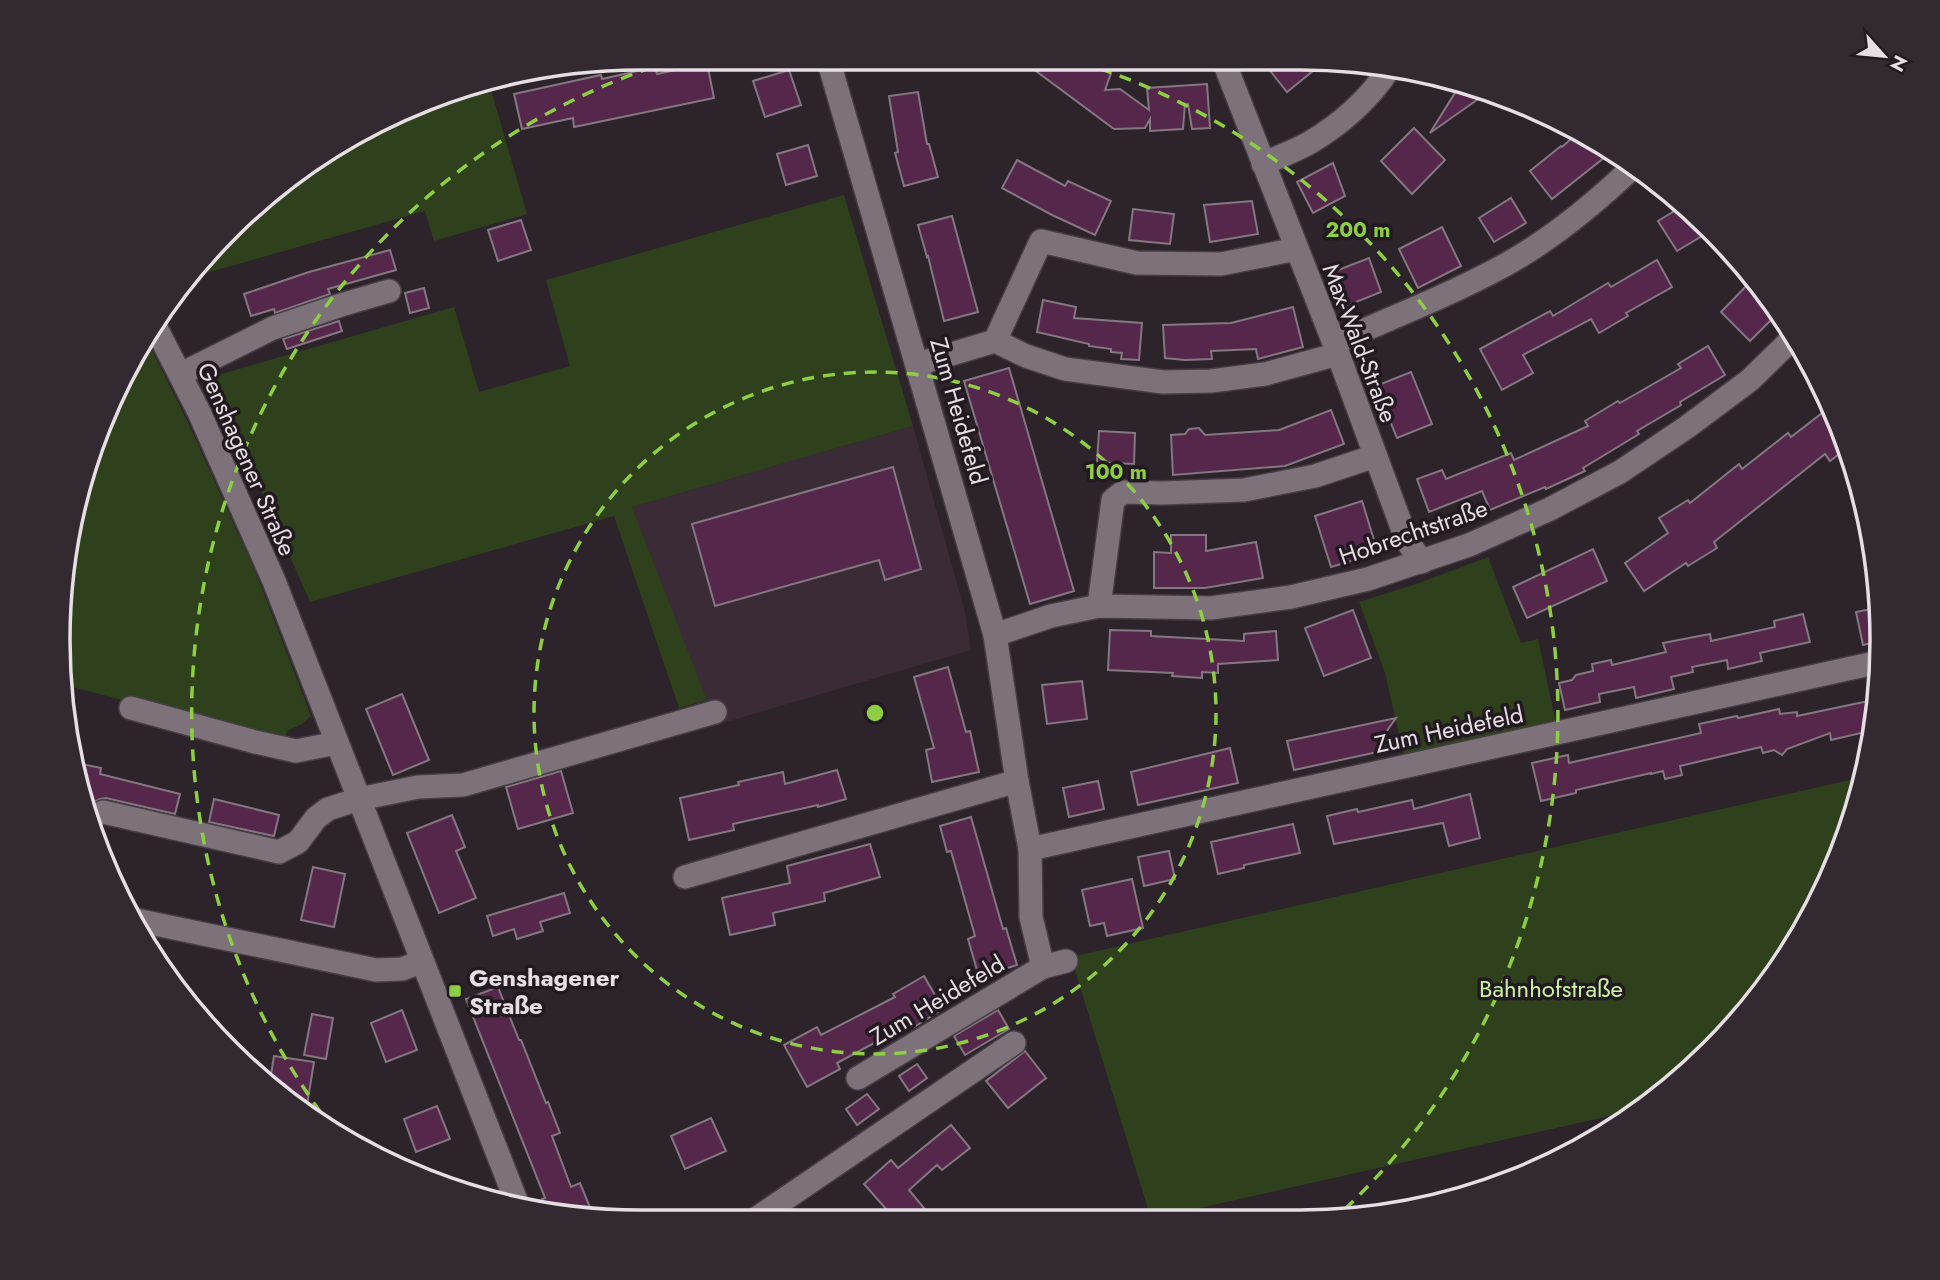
<svg xmlns="http://www.w3.org/2000/svg" width="1940" height="1280" font-family="Jost,sans-serif">
<style>
.built{fill:#3a2b36}
.green{fill:#2e411c}
.building{fill:#55274b;stroke:#837780;stroke-width:2}
.lines{fill:none;stroke-linecap:round;stroke-linejoin:round}
.minor-casing{stroke:#473e45;stroke-width:26}
.minor{stroke:#7d717a;stroke-width:23}
.ring{fill:none;stroke:#8dce44;stroke-width:3.5;stroke-dasharray:12 9}
.poi-dot{fill:#8dce44;stroke:#231a21;stroke-width:2.5}
.labels{text-anchor:middle;dominant-baseline:central;stroke-width:7;stroke-linejoin:round;paint-order:stroke}
.street-label{font-size:24px;fill:#e5dee3;stroke:#231a21}
.poi-label{font-size:24px;font-weight:bold;fill:#e5dee3;stroke:#231a21;text-anchor:start}
.park-label{font-size:24px;fill:#c9f5a3;stroke:#231a21}
.rim{fill:none;stroke:#e5dee3;stroke-width:3.5}
.centre{fill:#8dce44;stroke:#231a21;stroke-width:3.5}
.ring-label{font-size:21px;text-anchor:middle;font-weight:bold;fill:#8dce44;stroke:#231a21;stroke-width:7;stroke-linejoin:round;paint-order:stroke}
</style>
<rect width="100%" height="100%" fill="#2d232a"/>
<path class="built" d="M913,426L965,612L971,650L716,725L632,507Z"/>
<g class="green">
<path d="M491,90L527,214L434,241L425,211L185,279L316,156L377,126L400,121L399,115L424,103Z"/>
<path d="M844,195L913,426L632,507L707,700L679,708L614,516L310,602L211,377L454,307L479,392L570,366L546,280Z"/>
<path d="M147,340L190,427L256,573L311,716L302,724L287,731L284,743L65,685L59,602L102,418Z"/>
<path d="M1488,557L1521,643L1538,639L1556,723L1404,756L1385,673L1359,602L1419,583Z"/>
<path d="M1863,777L1851,828L1804,931L1737,1024L1654,1102L1645,1108L1151,1219L1071,957Z"/>
</g>
<g class="building">
<path d="M1045,61H1097L1111,73L1105,90L1120,89L1149,110L1147,88L1207,84L1210,128L1192,129L1188,104H1185L1183,129L1150,131V119L1145,128L1114,129L1036,71Z"/>
<path d="M1263,62H1324L1287,92Z"/>
<path d="M707,63L714,98L574,127L573,118L522,129L514,94L601,75L602,79L655,67L657,74Z"/>
<path d="M789,70L801,105L765,117L753,81Z"/>
<path d="M1458,88L1484,95L1430,133Z"/>
<path d="M918,92L927,144H929L938,177L904,186L895,153L898,152L889,96Z"/>
<path d="M1414,128L1445,160L1412,194L1381,161Z"/>
<path d="M1579,132L1610,153L1552,199L1530,171L1561,146L1562,147Z"/>
<path d="M808,145L817,176L786,185L777,154Z"/>
<path d="M1017,160L1065,186L1068,181L1111,201L1095,235L1052,215L1002,188Z"/>
<path d="M1333,163L1345,196L1313,213L1297,182Z"/>
<path d="M1511,198L1526,223L1494,242L1479,218Z"/>
<path d="M1252,201L1258,234L1210,242L1204,205Z"/>
<path d="M1686,204L1697,216L1707,233L1677,251L1658,221Z"/>
<path d="M1133,209L1174,214L1170,244L1129,240Z"/>
<path d="M952,216L978,312L944,321L928,256L927,257L918,225Z"/>
<path d="M521,220L531,250L498,261L488,230Z"/>
<path d="M1442,227L1461,266L1418,288L1399,249Z"/>
<path d="M390,250L396,270L328,289L330,294L275,313L274,309L251,316L244,294L309,272Z"/>
<path d="M1369,258L1381,292L1346,306L1333,272Z"/>
<path d="M1657,260L1672,287L1626,313L1628,316L1599,333L1591,319L1523,355L1533,373L1502,390L1480,349L1550,311L1553,316L1608,283L1611,287Z"/>
<path d="M1754,278L1762,286L1779,312L1750,341L1721,312Z"/>
<path d="M424,288L429,308L410,313L405,293Z"/>
<path d="M1043,300L1076,307L1074,318L1142,323L1139,360L1121,359L1122,353L1111,352V349L1089,346V344L1037,332Z"/>
<path d="M1293,307L1303,347L1258,359L1256,349L1211,351L1212,359L1185,360L1165,358L1163,325L1231,323Z"/>
<path d="M339,321L342,331L287,349L283,339Z"/>
<path d="M1708,346L1725,375L1680,402L1681,405L1637,431L1639,434L1583,468L1585,471L1546,489L1545,487L1490,510L1482,491L1429,512L1417,479L1442,470L1446,479L1511,453L1514,460L1588,426L1585,421L1618,401L1620,403L1681,368L1678,364Z"/>
<path d="M1009,368L1074,591L1030,604L964,381Z"/>
<path d="M1411,372L1432,424L1397,438L1376,386Z"/>
<path d="M1331,410L1344,444L1285,466L1173,475L1171,435L1185,434L1189,429L1199,428L1205,435L1279,430Z"/>
<path d="M1826,410L1839,426L1847,448L1830,461L1825,454L1714,542L1717,548L1688,566L1686,563L1644,591L1625,563L1668,533L1659,518L1688,500L1690,503L1739,464L1742,469L1788,433L1791,437Z"/>
<path d="M1099,431L1135,433L1134,464L1097,462Z"/>
<path d="M893,467L921,569L885,580L879,560L715,606L692,524Z"/>
<path d="M1362,501L1378,553L1331,567L1315,516Z"/>
<path d="M1171,535H1206V551L1256,542L1263,578L1205,588H1154V552L1171,553Z"/>
<path d="M1593,549L1607,581L1527,618L1513,587Z"/>
<path d="M1881,607L1880,641L1863,645L1856,612Z"/>
<path d="M1353,610L1371,658L1324,676L1305,628Z"/>
<path d="M1803,614L1810,642L1760,653L1762,661L1728,669L1727,660L1692,667L1693,672L1671,677L1674,689L1636,698L1634,687L1599,694L1600,702L1565,710L1559,683L1572,680L1576,675L1593,671L1592,664L1611,660L1612,665L1666,652L1663,643L1710,634L1711,641L1775,627L1774,621Z"/>
<path d="M1110,630L1151,631V636L1244,641V634L1276,631L1278,660L1218,664V673L1202,672V678L1172,676L1173,673L1108,670Z"/>
<path d="M948,667L966,732L970,731L979,772L932,782L926,750L934,748L914,677Z"/>
<path d="M1082,681L1087,719L1047,724L1042,685Z"/>
<path d="M402,694L429,760L393,775L366,709Z"/>
<path d="M1878,699L1877,716L1874,730L1831,740L1830,733L1787,749L1782,755L1774,750L1763,753L1761,747L1680,766L1682,775L1665,779L1663,771L1651,774V773L1576,790V793L1541,801L1532,763L1568,755L1569,763L1701,733L1699,724L1737,716L1738,718L1779,709L1780,714L1797,712V716Z"/>
<path d="M1396,718L1384,735L1387,750L1294,770L1287,741Z"/>
<path d="M1230,748L1238,783L1138,805L1131,772Z"/>
<path d="M72,762L101,768L100,774L180,794L175,814L106,798L100,799L94,802L86,800Z"/>
<path d="M837,770L846,799L818,807V805L733,824L734,830L689,840L680,798L739,785L738,782L783,772L785,784Z"/>
<path d="M561,771L573,813L518,829L506,787Z"/>
<path d="M1098,781L1104,809L1069,817L1063,788Z"/>
<path d="M1470,794L1480,838L1449,846L1443,823L1334,844L1327,816L1357,809L1358,812L1412,800L1414,809Z"/>
<path d="M214,799L279,815L274,836L209,822Z"/>
<path d="M452,815L465,847L456,851L476,898L439,913L407,833Z"/>
<path d="M971,817L1003,929L1006,928L1017,965L979,977L968,939L975,936L951,851L947,852L940,826Z"/>
<path d="M1293,824L1300,853L1244,865V868L1218,874L1211,842Z"/>
<path d="M870,844L880,877L824,893L825,901L773,913L775,925L730,935L722,898L790,883L787,866Z"/>
<path d="M1169,851L1175,879L1144,886L1138,857Z"/>
<path d="M313,867L345,874L334,927L301,920Z"/>
<path d="M1132,879L1143,928L1107,936L1104,923L1090,926L1082,890Z"/>
<path d="M564,893L570,913L540,922L543,931L517,939L514,929L493,936L487,916Z"/>
<path d="M924,976L943,1009L914,1027L911,1023L837,1063L840,1069L807,1087L784,1045L817,1027L821,1035L895,997L893,994Z"/>
<path d="M498,987L519,1040H521L546,1103L548,1102L560,1133L552,1136L571,1187L580,1183L594,1217H564L547,1212L542,1199L545,1198L466,999Z"/>
<path d="M402,1010L417,1050L386,1062L371,1023Z"/>
<path d="M998,1010L1009,1029L965,1055L954,1036Z"/>
<path d="M312,1014L333,1018L326,1059L304,1055Z"/>
<path d="M1025,1051L1046,1078L1008,1108L986,1081Z"/>
<path d="M274,1056L314,1062L306,1111L269,1087Z"/>
<path d="M917,1064L927,1078L909,1091L899,1076Z"/>
<path d="M867,1094L879,1109L857,1125L846,1109Z"/>
<path d="M437,1106L450,1139L416,1152L404,1119Z"/>
<path d="M711,1118L726,1151L685,1169L671,1136Z"/>
<path d="M951,1125L970,1148L942,1170L937,1165L909,1190L933,1219H895L864,1184L891,1160L898,1168Z"/>
</g>
<g class="lines">
<g class="minor-casing">
<g id="minor">
<path d="M828,59L995,635L1017,781L1030,849L1031,917L1043,967"/>
<path d="M1224,62L1334,343L1407,541L1422,562"/>
<path d="M1263,164C1278,157 1295,151 1309,143C1340,125 1371,98 1390,67"/>
<path d="M155,326L199,412L274,581L517,1203"/>
<path d="M995,341L1041,241L1137,263L1221,264L1297,249"/>
<path d="M1334,343C1391,318 1450,295 1505,265C1552,239 1593,205 1632,168"/>
<path d="M918,364L995,341L1026,356L1065,369L1163,382L1211,381L1265,374L1338,354"/>
<path d="M181,374L273,328L341,305L389,291"/>
<path d="M1099,606L1113,500L1123,492L1162,493L1244,490L1315,476L1375,456"/>
<path d="M995,635L1051,616L1099,606L1211,608L1291,597L1368,579L1469,545L1550,509L1620,472L1687,427L1750,380L1794,337"/>
<path d="M131,708L255,742L296,751L337,743"/>
<path d="M103,812L279,852L298,842L316,818L328,809L359,799L418,787L463,785L715,712"/>
<path d="M1030,849L1879,662"/>
<path d="M685,877L1017,781"/>
<path d="M131,919L376,970L402,969L421,962"/>
<path d="M858,1078L1043,967L1066,961"/>
<path d="M757,1218L1014,1043"/>
</g>
</g>
<use href="#minor" class="minor"/>
</g>
<g class="ring">
<circle cx="875" cy="713" r="341"/>
<path d="M333 1129A683 683 0 0 1 681 58M1080 62A683 683 0 0 1 1332 1221"/>
</g>
<rect class="poi-dot" x="448" y="984" width="14" height="14" rx="3.5"/>
<g class="labels">
<g class="street-label">
<text transform="translate(1360 343) rotate(69)">Max-Wald-Straße</text>
<text transform="translate(959 411) rotate(74)">Zum Heidefeld</text>
<text transform="translate(247 459) rotate(66)">Genshagener Straße</text>
<text transform="translate(1413 532) rotate(-19)">Hobrechtstraße</text>
<text transform="translate(1449 729) rotate(-12)">Zum Heidefeld</text>
<text transform="translate(937 1000) rotate(-31)">Zum Heidefeld</text>
</g>
<g class="poi-label">
<text x="469" y="977">Genshagener<tspan x="469" dy="28">Straße</tspan></text>
</g>
<g class="park-label">
<text x="1551" y="988">Bahnhofstraße</text>
</g>
</g>
<path d="M0 0H1940V1280H0ZM640 70H1300A570 570 0 0 1 1870 640V640A570 570 0 0 1 1300 1210H640A570 570 0 0 1 70 640V640A570 570 0 0 1 640 70Z" fill="#332a31" fill-rule="evenodd"/>
<path class="rim" d="M640 70H1300A570 570 0 0 1 1870 640V640A570 570 0 0 1 1300 1210H640A570 570 0 0 1 70 640V640A570 570 0 0 1 640 70Z"/>
<circle cx="875" cy="713" r="10" class="centre"/>
<g class="ring-label">
<text x="1358" y="237">200 m</text>
<text x="1116" y="479">100 m</text>
</g>
<g transform="translate(1884 56) rotate(117)" stroke="#231a21" stroke-width="5" paint-order="stroke">
<path d="M0-5L12 26L0 18L-12 26Z" fill="#e5dee3"/>
<text y="-10" font-size="19" font-weight="bold" text-anchor="middle" fill="#e5dee3">N</text>
</g>
</svg>
